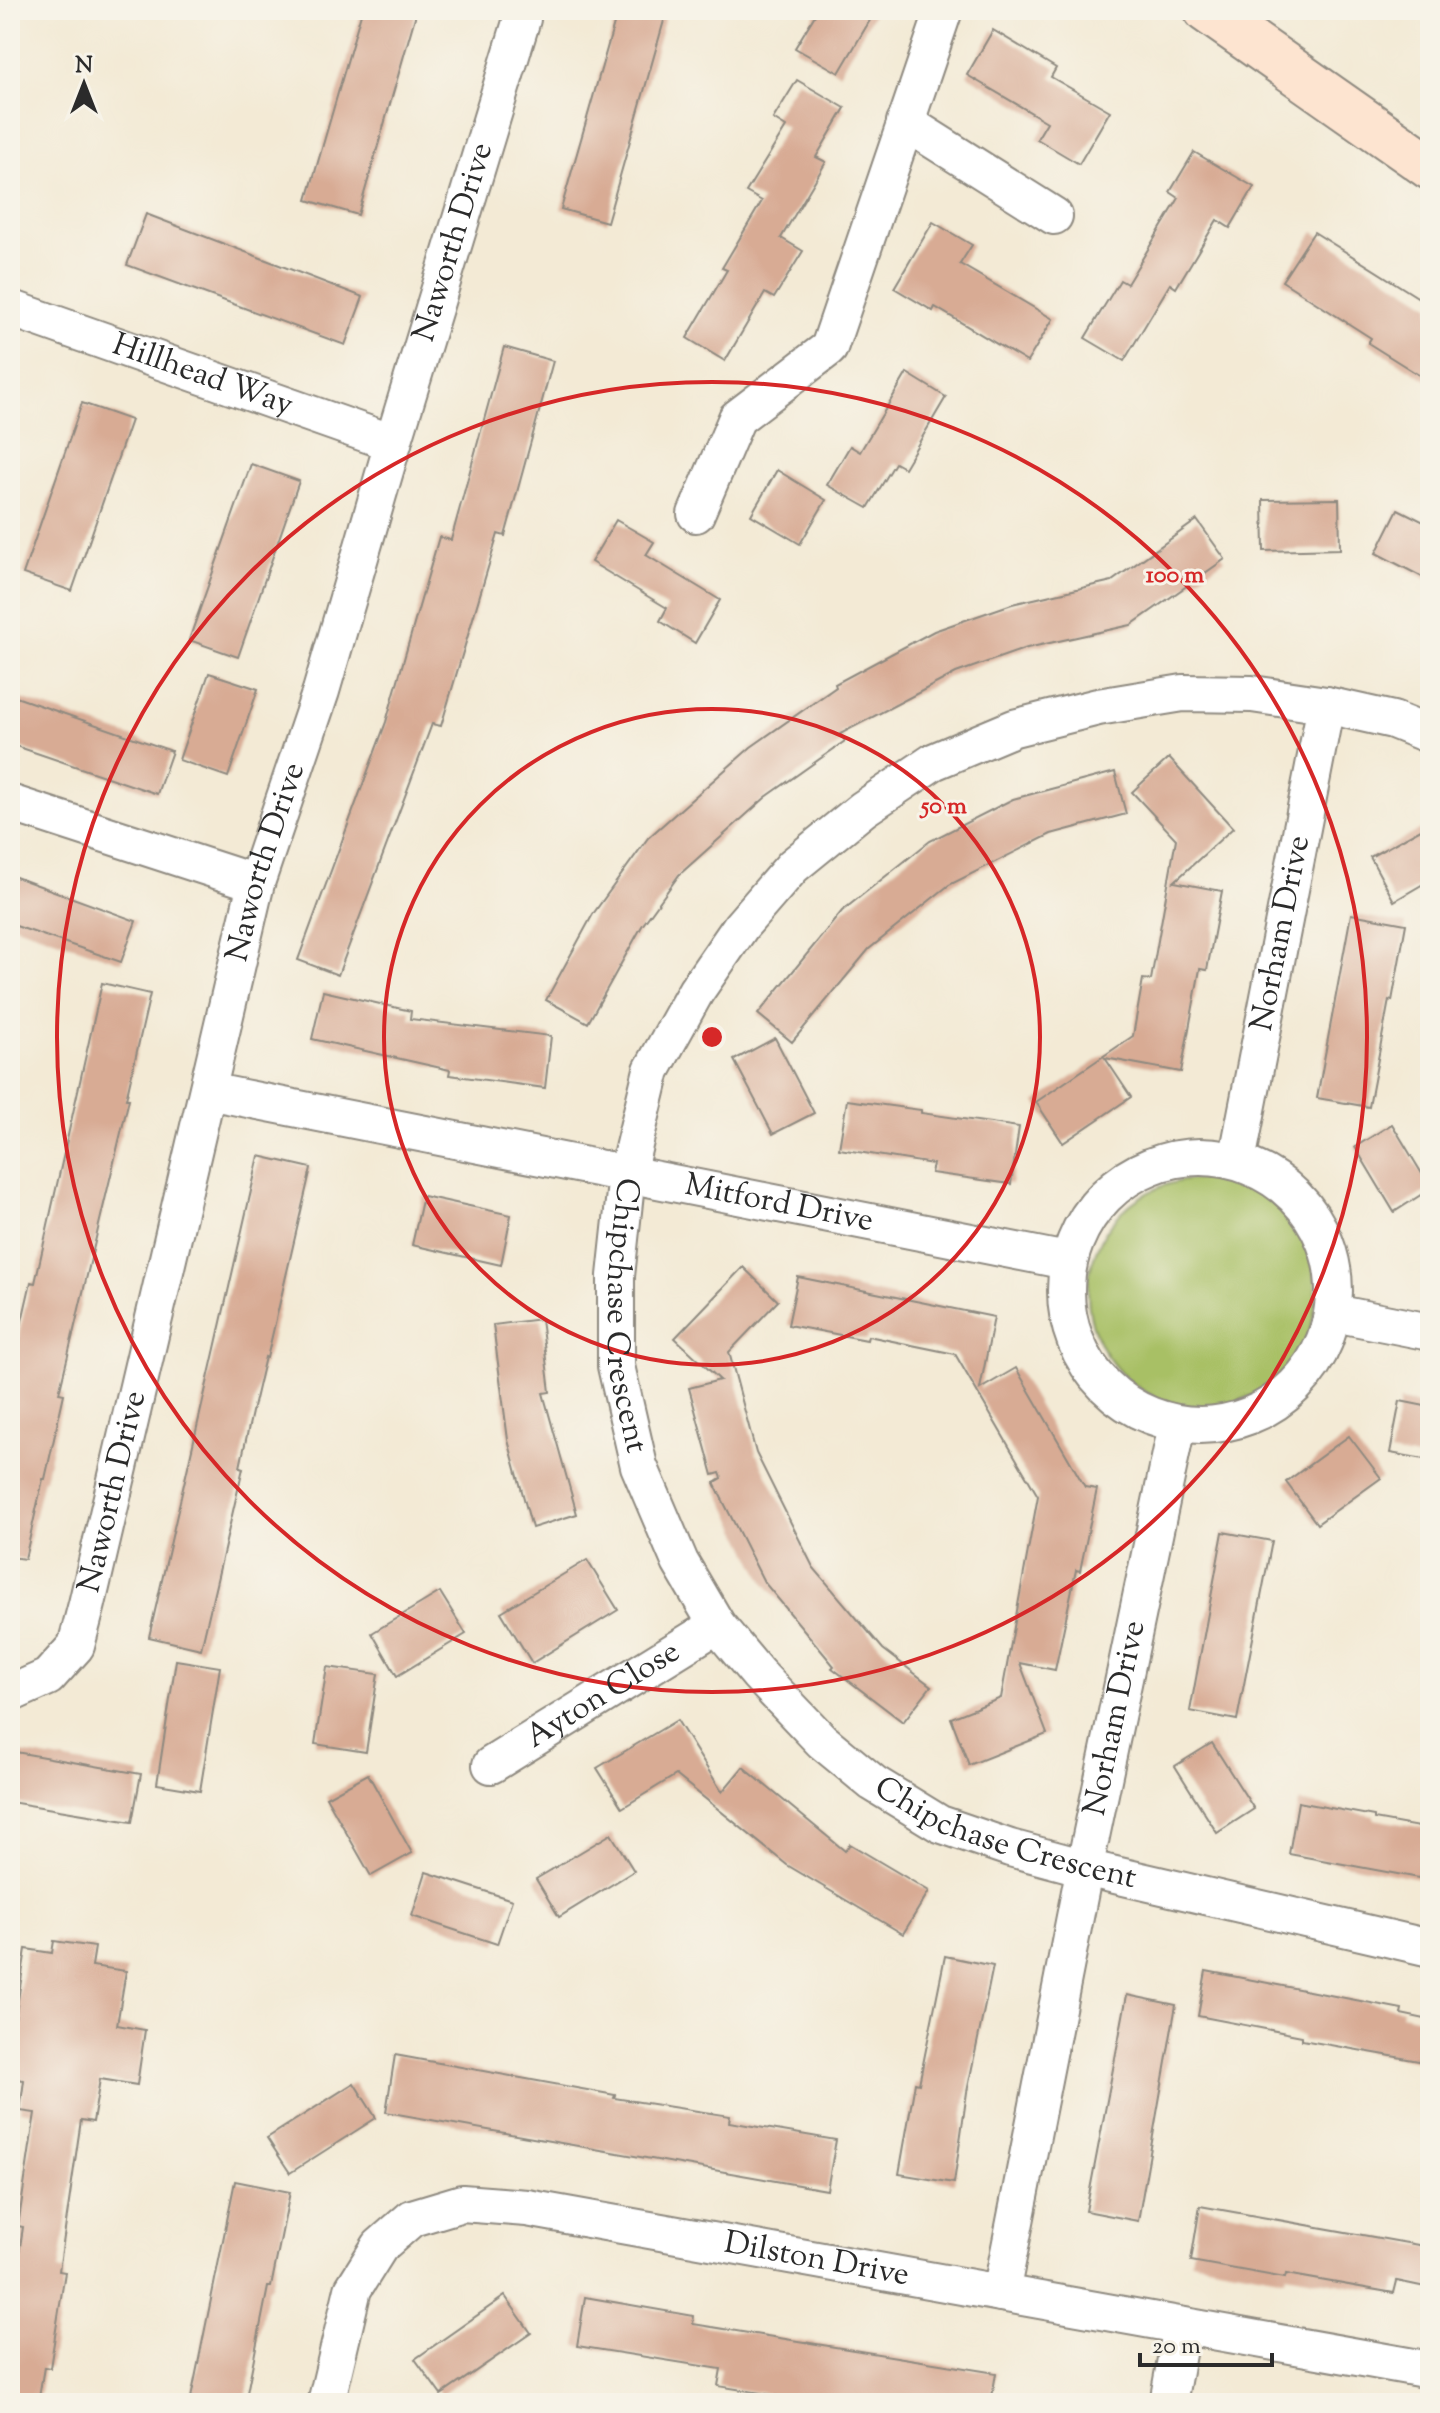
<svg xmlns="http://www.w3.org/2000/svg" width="1440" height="2413" font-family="'Sorts Mill Goudy',serif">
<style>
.green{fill:#a8c065;stroke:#6a7648;stroke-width:2}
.building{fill:#d8ab94}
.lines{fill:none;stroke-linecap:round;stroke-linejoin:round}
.minor-casing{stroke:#8f8a80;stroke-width:40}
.secondary-casing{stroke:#8f8a80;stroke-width:48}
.minor{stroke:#fff;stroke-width:36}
.secondary{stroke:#fde4d0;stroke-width:44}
.ring{fill:none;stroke:#d62828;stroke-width:4}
.labels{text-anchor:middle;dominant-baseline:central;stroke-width:6;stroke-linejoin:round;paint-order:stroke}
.street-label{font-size:32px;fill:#2b2b2b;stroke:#f7f3e8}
.centre{fill:#d62828;stroke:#f7f3e8;stroke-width:4}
.ring-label{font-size:24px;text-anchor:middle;font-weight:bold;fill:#d62828;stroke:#f7f3e8;stroke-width:6;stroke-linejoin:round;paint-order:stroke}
</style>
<rect width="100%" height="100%" fill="#f7f3e8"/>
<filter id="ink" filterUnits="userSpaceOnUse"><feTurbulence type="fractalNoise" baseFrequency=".0125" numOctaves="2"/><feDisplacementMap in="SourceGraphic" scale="16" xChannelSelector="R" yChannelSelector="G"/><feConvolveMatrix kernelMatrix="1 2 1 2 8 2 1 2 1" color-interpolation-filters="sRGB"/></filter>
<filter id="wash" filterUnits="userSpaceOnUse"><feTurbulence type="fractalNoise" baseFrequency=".006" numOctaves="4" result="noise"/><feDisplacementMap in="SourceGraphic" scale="32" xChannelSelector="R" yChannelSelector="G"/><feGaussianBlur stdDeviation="1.8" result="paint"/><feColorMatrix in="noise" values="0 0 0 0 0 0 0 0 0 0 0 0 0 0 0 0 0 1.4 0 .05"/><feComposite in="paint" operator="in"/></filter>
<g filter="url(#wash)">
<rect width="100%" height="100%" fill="#f3ead5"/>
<circle class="green" cx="1202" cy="1293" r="114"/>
<g id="blocks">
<g class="building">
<path d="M362,10H417L358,215L307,200Z"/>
<path d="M618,10H667L607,222L561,209Z"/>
<path d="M818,10H876L839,73L795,48Z"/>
<path d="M993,30L1056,68L1051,77L1110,111L1079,164L1037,139L1047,122L967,75Z"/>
<path d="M797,80L845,108L816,157L826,162L781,238L803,251L774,298L765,293L725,361L687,338L727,270L722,268L762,201L746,192L786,127L773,119Z"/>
<path d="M1194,152L1254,187L1230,228L1217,220L1176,288L1170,284L1124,361L1085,338L1120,280L1127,284L1179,198L1170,192Z"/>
<path d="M146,214L363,297L345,345L127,265Z"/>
<path d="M933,222L972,245L960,264L1053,319L1027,362L935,307L933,311L894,288Z"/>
<path d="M1314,232L1430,305V382L1368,343L1371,338L1282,281Z"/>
<path d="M504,347L553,361L505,536L498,534L441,726L432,724L338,975L298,960L386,722L439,537L451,540Z"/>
<path d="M907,373L946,397L904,468L895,463L868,508L827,485L850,446L860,452Z"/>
<path d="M82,403L131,420L72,591L23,574Z"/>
<path d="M251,464L299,481L238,657L189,640Z"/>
<path d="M777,470L826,500L800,544L751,515Z"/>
<path d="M1339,499L1340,549L1264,551L1263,500Z"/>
<path d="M1398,509L1430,525V581L1376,553Z"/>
<path d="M616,520L654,542L646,555L720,600L695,643L660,621L667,608L591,562Z"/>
<path d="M1197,520L1225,559L1131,625L1027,648L956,673L840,734L845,741L766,797L679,875L642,926L588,1023L546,1000L593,914L648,838L751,747L836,687L835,684L934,631L1012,604L1112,581Z"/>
<path d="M209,673L258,689L228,777L179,760Z"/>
<path d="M10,695L172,751L157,794L10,744Z"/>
<path d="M1169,758L1233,828L1174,882L1222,891L1207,970L1200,969L1181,1072L1105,1058L1131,1097L1063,1143L1036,1102L1133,1036L1143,979L1151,980L1176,839L1132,792Z"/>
<path d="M1115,772L1126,814L1051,834L949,885L869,949L792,1042L758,1014L842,911L930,841L1013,799Z"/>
<path d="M1430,824V880L1394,901L1370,857Z"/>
<path d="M10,875L136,921L121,962L10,924Z"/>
<path d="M1351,914L1406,924L1392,1001L1389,1000L1369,1107L1317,1098Z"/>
<path d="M102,983L150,994L126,1099H129L59,1393L64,1394L45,1479H43L25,1559L10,1557V1373L31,1282L35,1283Z"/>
<path d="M323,991L411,1011L410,1019L551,1036L545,1088L449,1075L450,1070L312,1039Z"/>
<path d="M775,1038L814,1113L773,1134L734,1060Z"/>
<path d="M847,1100L921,1110V1113L1019,1127L1011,1184L931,1173L933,1164L839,1149Z"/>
<path d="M1392,1124L1430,1187V1189L1394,1212L1355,1147Z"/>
<path d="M259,1156L311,1168L267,1358L265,1357L252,1412L240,1467L243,1468L201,1649L149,1637Z"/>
<path d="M423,1196L511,1215L501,1265L412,1245Z"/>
<path d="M743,1267L778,1301L729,1352L756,1453L813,1567L883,1649L931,1686L903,1722L832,1668L834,1666L764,1582L714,1483L722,1478L720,1473L713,1475L689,1388L720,1380L675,1338Z"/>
<path d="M798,1277L994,1317L980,1389L1016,1368L1085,1487L1097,1489L1080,1571L1076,1570L1055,1670L1020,1663L1047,1734L969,1765L951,1718L1001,1698L1038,1496L955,1354L868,1336L867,1340L788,1325Z"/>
<path d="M541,1319L550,1392L543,1393L577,1514L532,1528L508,1440L493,1325Z"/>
<path d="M1400,1401L1430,1407V1460L1390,1453Z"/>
<path d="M1349,1436L1381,1478L1317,1524L1286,1482Z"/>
<path d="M1223,1532L1272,1541L1237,1720L1190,1711Z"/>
<path d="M587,1560L618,1610L532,1663L501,1612Z"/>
<path d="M440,1592L466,1634L397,1676L372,1633Z"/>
<path d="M176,1660L220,1667L200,1791L157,1784Z"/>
<path d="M327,1667L378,1674L366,1752L315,1744Z"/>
<path d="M677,1720L722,1792L743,1767L845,1851L850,1844L929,1891L903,1934L787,1865L676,1775L622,1808L597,1768Z"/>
<path d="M1212,1743L1254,1809L1217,1833L1175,1766Z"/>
<path d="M10,1751L141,1774L132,1822L10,1802Z"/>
<path d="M368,1774L412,1853L371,1876L326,1797Z"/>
<path d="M1298,1802L1374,1816V1819L1430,1829V1880L1289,1854Z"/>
<path d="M611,1834L634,1871L559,1917L536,1879Z"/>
<path d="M426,1872L512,1900L497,1944L412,1916Z"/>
<path d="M54,1941L95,1947L92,1966L126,1971L117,2025L145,2030L137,2085L100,2079L93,2122L81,2120L59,2271L65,2272L50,2368L44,2367L38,2403H10V2314L23,2227L18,2226L35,2113L20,2111L24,2080L10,2078V2051L26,1949L52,1953Z"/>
<path d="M945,1956L993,1966L967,2092L954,2183L899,2174L915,2083L919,2084Z"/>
<path d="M1206,1971L1402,2009L1401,2014L1430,2020V2063L1302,2040V2036L1198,2016Z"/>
<path d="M1127,1995L1176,2005L1138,2221L1086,2211Z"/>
<path d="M395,2055L615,2095L614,2098L730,2116L729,2122L836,2140L827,2190L386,2112Z"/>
<path d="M354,2083L376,2118L290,2173L267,2138Z"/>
<path d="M235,2181L290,2192L271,2287H268L245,2403H190Z"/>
<path d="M1200,2206L1430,2247V2288L1397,2281L1394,2293L1286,2274L1285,2278L1191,2261Z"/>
<path d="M505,2296L531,2333L441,2395L415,2359Z"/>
<path d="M585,2297L694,2316L693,2324L996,2373L991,2403H822L718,2386L721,2369L577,2346Z"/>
</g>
</g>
</g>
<g filter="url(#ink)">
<use href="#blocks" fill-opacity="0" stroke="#8f8a80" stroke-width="2"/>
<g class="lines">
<g class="minor-casing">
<g id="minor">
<path d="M905,122L1054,216"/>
<path id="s1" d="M10,308L393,443"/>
<path d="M696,514L737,418L829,348L944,10"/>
<path id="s2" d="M1430,735L1393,720L1326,705L1252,694L1183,693L1098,707L1014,728L933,762L863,809L793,866L741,926L696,991L652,1070L627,1174L616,1276V1366L639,1466L680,1562L717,1625L758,1674L822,1741L873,1783L940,1824L1010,1848L1085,1868L1430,1948"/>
<path d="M10,803L256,883"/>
<path id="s3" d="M208,1091L1067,1261"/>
<circle cx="1200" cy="1291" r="134"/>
<path id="s4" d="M1237,1161L1326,705"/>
<path d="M1334,1313L1430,1332"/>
<path id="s5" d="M10,1694L48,1677L76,1646L87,1604L256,883L321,691L393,443L522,19L521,10"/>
<path id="s6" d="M491,1765L717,1625"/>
<path id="s7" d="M1001,2293L1088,1851L1177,1425"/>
<path id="s8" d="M326,2403L353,2289L380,2246L412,2218L462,2203L527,2208L1430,2370"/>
<path d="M1168,2403L1182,2326"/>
</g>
</g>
<g class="secondary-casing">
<path id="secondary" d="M1206,10L1430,167"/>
</g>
<use href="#minor" class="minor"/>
<use href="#secondary" class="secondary"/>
</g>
</g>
<g class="ring">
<circle cx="712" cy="1037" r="328"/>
<circle cx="712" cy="1037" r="655"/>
</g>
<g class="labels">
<g class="street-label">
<text stroke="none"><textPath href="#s5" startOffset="1538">Naworth Drive</textPath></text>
<text stroke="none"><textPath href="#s1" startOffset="204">Hillhead Way</textPath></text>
<text stroke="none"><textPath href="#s5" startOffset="890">Naworth Drive</textPath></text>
<text stroke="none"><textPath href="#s4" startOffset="232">Norham Drive</textPath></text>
<text stroke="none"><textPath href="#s3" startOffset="582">Mitford Drive</textPath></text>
<text stroke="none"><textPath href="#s2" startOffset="1186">Chipchase Crescent</textPath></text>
<text stroke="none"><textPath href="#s5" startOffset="242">Naworth Drive</textPath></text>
<text stroke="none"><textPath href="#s6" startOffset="132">Ayton Close</textPath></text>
<text stroke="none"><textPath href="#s7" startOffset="586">Norham Drive</textPath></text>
<text stroke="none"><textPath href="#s2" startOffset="1882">Chipchase Crescent</textPath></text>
<text stroke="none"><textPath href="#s8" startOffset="622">Dilston Drive</textPath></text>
</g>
</g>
<circle cx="712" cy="1037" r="12" class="centre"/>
<g class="ring-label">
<text x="1175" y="582">100 m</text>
<text x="944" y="813">50 m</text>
</g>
<rect width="1440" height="2413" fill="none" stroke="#f7f3e8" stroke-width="40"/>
<g transform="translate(84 84)" stroke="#f7f3e8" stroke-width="6" paint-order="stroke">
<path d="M0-6L14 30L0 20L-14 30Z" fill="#2b2b2b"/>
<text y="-12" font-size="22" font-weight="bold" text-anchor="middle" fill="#2b2b2b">N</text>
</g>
<path d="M1140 2353v12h132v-12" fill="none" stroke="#2b2b2b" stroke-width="4"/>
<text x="1152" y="2353" font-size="24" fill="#2b2b2b" stroke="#f7f3e8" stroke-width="6" paint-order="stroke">20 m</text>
</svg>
